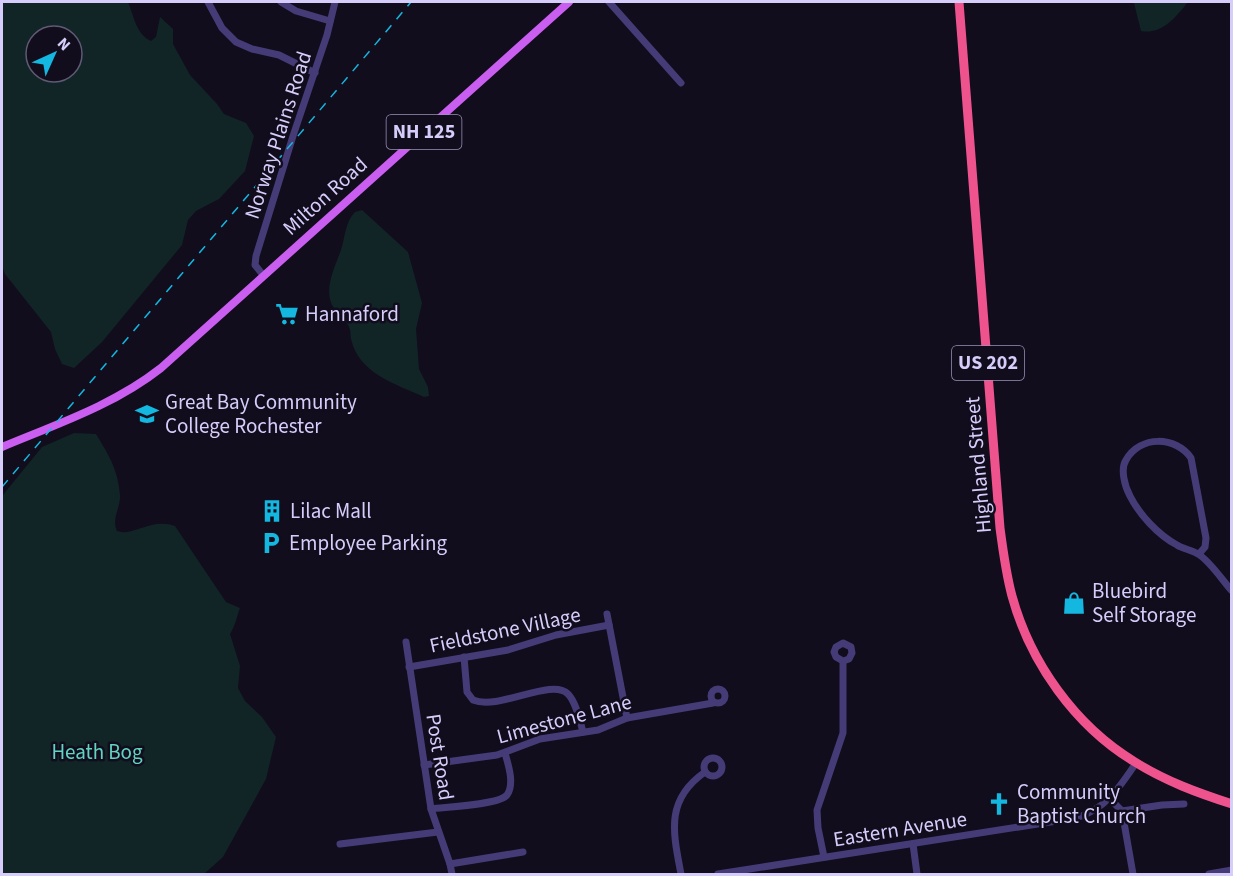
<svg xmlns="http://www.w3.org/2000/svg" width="1233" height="876" font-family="'Source Sans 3',sans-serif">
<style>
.green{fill:#112426;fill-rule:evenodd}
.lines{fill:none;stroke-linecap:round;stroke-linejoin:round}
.minor{stroke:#453c77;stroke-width:7}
.major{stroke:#c95ef0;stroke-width:8}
.highway{stroke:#ef538e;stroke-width:9}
.rail{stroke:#14b7e0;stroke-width:1.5;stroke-dasharray:9 8;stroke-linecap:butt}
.labels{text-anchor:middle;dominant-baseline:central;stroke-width:5;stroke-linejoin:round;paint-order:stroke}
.shield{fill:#110d1c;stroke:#9c93b8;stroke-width:1.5}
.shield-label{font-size:20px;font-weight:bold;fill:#d7cdfb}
.street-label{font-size:21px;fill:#d7cdfb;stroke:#110d1c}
.poi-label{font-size:21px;fill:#d7cdfb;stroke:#110d1c;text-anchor:start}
.park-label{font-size:21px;fill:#61d3c2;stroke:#110d1c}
</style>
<rect width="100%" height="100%" fill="#110d1c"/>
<g class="green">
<path d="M2,2H128C134,16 136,34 151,41L156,37L160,17L173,29V44L190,75L217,104L224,114L246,123L254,136L245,171L219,199L196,211L188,220L182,245L102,342L74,368L62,364L55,349L51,332L5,274L2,266ZM36,36H72V72H36Z"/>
<path d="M1131,2H1188C1176,17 1162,35 1141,31L1134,3Z"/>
<path d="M362,210L408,252L422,303L416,329L419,369L428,387L429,396L424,397C396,384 359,374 351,339C350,336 351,333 350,330C348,321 339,315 334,308C322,291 335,267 341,250C345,238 345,222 355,212Z"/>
<path d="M74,433L96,434C109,455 118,470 120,495C121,507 111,519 117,531C132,537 152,517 175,526L226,602L240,608C236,619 236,624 230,634L240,666L238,688L245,701L262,717L276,737L266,779L223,857L204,874H2V496L42,447Z"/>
</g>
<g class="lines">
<g class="minor">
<path d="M208,2L222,28L236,42L252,49L279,55L315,73"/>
<path d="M281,2L296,11L330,21"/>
<path d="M609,2L681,83"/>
<path d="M263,275L255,265L256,256L293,136L327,35L335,2"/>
<path d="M1199,554L1205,547L1206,538L1191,458C1176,436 1140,435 1126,460C1120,469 1125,487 1130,496C1139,514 1158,535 1177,545C1183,549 1192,550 1198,554C1209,560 1223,581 1232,591"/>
<path d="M607,614L627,718"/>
<path d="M406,642L431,809L450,864L452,874"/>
<path d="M464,657L467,692L473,700C499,711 552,677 568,694C576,702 580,721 583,732"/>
<path d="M409,667L508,650L556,635L609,625"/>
<circle cx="718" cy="696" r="7"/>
<circle cx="713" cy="767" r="9"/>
<path d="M424,765L497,755L540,739L598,730L627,718L713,703"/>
<path d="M1110,799L1122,811"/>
<path d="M431,809C445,807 499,805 507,795C515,784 508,764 505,753"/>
<path d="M1122,811L1133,874"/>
<path d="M1122,811L1162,805L1184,804"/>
<path d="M340,844L438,832"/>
<path d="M913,844L917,874"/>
<path d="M824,857L818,828L817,810L843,733V661L836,657L834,652L836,647L843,643L851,647L852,653L849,659L843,661"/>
<path d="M450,864L523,852"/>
<path d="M681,874C673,832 665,800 705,772"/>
<path d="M718,874L1076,818C1106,809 1119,788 1136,763"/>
<path d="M1209,874L1232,870"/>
</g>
<path class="major" d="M2,447C57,424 114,405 161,368L569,2"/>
<path class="highway" d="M959,2L1000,528C1003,551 1006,574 1012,596C1030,662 1075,726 1135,762C1165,781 1198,793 1232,804"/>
<path class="rail" d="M2,487L411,2"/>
</g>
<defs>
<g id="supermarket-bare" transform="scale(1.8)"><path d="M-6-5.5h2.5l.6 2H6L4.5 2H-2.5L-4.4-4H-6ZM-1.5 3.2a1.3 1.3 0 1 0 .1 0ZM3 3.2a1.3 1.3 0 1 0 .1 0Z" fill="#14b7e0" stroke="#110d1c" stroke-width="2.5" paint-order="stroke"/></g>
<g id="university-bare" transform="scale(1.8)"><path d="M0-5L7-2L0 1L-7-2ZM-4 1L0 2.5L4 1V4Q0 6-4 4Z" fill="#14b7e0" stroke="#110d1c" stroke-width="2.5" paint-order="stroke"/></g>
<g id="building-bare" transform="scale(1.8)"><path d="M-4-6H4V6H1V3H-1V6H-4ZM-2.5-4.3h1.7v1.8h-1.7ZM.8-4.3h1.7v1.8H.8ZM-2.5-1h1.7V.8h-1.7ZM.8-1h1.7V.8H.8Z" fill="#14b7e0" stroke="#110d1c" stroke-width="2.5" paint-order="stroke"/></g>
<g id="parking-bare" transform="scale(1.8)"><path d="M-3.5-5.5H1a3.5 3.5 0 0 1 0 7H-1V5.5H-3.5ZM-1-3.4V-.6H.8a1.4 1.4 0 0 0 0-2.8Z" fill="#14b7e0" stroke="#110d1c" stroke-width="2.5" paint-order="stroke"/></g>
<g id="shop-bare" transform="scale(1.8)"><path d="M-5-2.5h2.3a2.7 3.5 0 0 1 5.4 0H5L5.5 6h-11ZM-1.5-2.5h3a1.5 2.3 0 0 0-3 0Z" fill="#14b7e0" stroke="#110d1c" stroke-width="2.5" paint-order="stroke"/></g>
<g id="church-bare" transform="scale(1.8)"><path d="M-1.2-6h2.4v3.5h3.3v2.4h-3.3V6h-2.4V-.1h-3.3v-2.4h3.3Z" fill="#14b7e0" stroke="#110d1c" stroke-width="2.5" paint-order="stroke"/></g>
</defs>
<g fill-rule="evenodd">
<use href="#supermarket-bare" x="287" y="314"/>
<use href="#university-bare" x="147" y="414"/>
<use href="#building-bare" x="272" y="511"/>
<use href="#parking-bare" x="271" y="543"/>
<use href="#shop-bare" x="1074" y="603"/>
<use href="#church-bare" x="999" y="804"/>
</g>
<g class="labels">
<g class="shield">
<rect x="386.5" y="115" width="75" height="34" rx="4.5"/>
<rect x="952" y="346" width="72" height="34" rx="4.5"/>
</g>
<g class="shield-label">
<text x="424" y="132">NH 125</text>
<text x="988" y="363">US 202</text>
</g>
<g class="street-label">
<text transform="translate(278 135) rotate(-72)">Norway Plains Road</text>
<text transform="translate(325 196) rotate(-42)">Milton Road</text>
<text transform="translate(978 465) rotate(-95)">Highland Street</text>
<text transform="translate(505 630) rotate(-12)">Fieldstone Village</text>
<text transform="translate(564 719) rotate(-15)">Limestone Lane</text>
<text transform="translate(440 757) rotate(81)">Post Road</text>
<text transform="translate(900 829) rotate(-9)">Eastern Avenue</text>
</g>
<g class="poi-label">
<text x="305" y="314">Hannaford</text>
<text x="165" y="402">Great Bay Community<tspan x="165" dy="24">College Rochester</tspan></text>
<text x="290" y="511">Lilac Mall</text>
<text x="289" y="543">Employee Parking</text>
<text x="1092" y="591">Bluebird<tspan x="1092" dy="24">Self Storage</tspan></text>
<text x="1017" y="792">Community<tspan x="1017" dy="24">Baptist Church</tspan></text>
</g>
<g class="park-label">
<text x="97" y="752">Heath Bog</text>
</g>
</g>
<rect width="1233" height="876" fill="none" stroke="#d7cdfb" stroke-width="6"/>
<g transform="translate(54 54) rotate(45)"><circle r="28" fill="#110d1c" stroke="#605a75" stroke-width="1.5"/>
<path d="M0-4.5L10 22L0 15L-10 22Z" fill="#14b7e0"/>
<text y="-9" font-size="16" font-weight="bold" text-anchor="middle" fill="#d7cdfb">N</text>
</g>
</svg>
